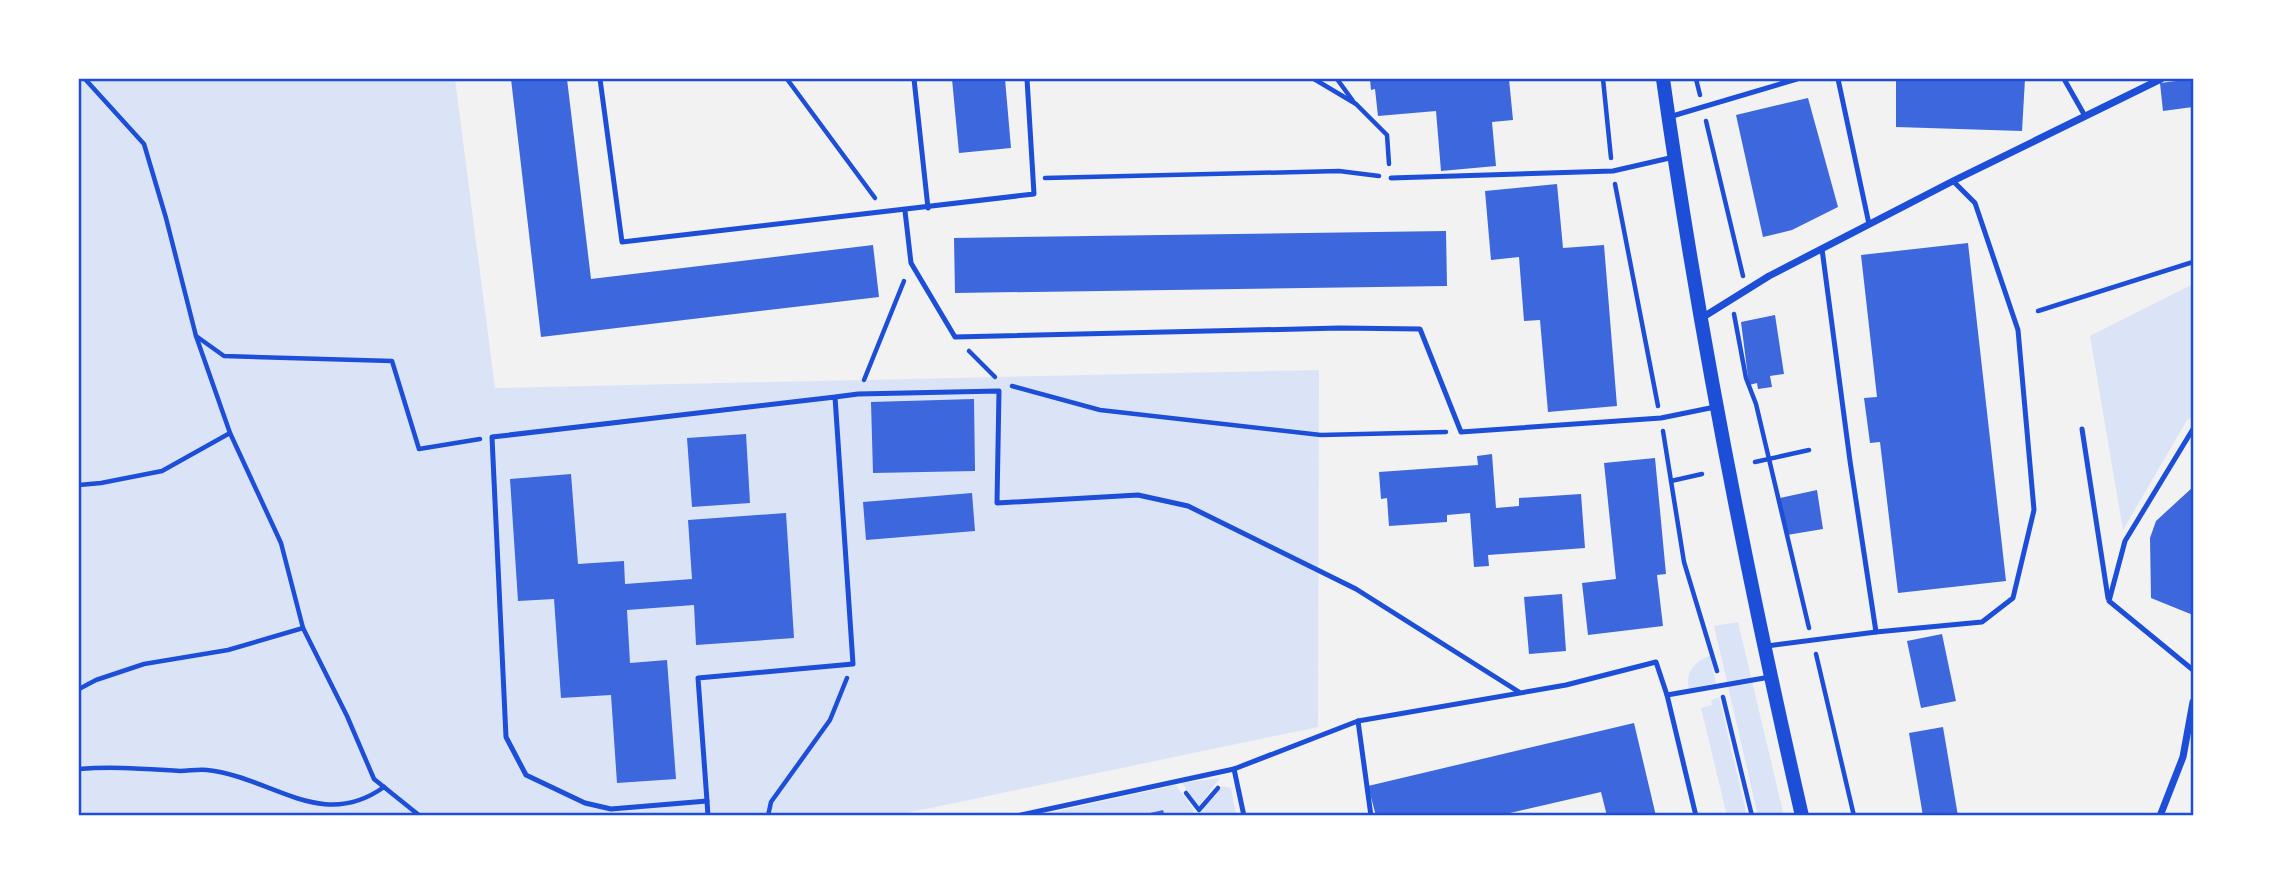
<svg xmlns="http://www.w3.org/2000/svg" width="2272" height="895" font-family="'Roboto Condensed',sans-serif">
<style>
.green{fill:#dbe4f7}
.building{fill:#3d67dc}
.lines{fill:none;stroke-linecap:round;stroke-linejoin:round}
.path{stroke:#1d4ed8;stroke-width:4.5}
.service{stroke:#1d4ed8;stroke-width:5}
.minor{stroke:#1d4ed8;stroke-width:7}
.secondary{stroke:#1d4ed8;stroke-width:14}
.neatline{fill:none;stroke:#1d4ed8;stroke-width:2.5}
</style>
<rect width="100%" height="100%" fill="#f2f2f2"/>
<g class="green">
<path d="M79,79H455L495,388L1319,370L1318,727L892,816H79Z"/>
<path d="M2193,284V417L2187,420L2123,530L2090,336Z"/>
<path d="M1738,622L1784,816H1758L1714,626Z"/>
<path d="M1710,656L1716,683L1689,689C1684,673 1696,660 1710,656Z"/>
<path d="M1719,697L1747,816H1727L1701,708L1712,705L1711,700Z"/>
<path d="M1220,778L1199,806L1182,783Z"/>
<path d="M1176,785L1194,810L1189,816H1165L1163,810L1136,816H1035Z"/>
<path d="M1222,786L1231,788L1236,816H1200L1199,815Z"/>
</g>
<g class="building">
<path d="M511,79H567L591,279L873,245L879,297L541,337Z"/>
<path d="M952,79H1005L1011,148L959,153Z"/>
<path d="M1370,79H1509L1513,120L1492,122L1496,166L1441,171L1436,111L1378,116L1375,89L1371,90Z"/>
<path d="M1896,79H2025L2022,131L1896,127Z"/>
<path d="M2193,79V107L2163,111L2160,83Z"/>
<path d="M1808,98L1838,207L1792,230L1763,237L1736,115Z"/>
<path d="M1557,184L1563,248L1604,245L1617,406L1548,412L1540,320L1524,321L1519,257L1491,260L1485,191Z"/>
<path d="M1446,231L1447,286L955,293L954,238Z"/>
<path d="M1968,243L2006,581L1898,593L1880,442L1870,443L1864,398L1877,397L1861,255Z"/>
<path d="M1775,315L1784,374L1770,376L1772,387L1758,389L1757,383L1749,385L1741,322Z"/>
<path d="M974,399L975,471L873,473L871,402Z"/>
<path d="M746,434L750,503L692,507L687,438Z"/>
<path d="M1492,454L1496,508L1519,506V498L1581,494L1585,548L1488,555L1489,566L1474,567L1470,513L1447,515V522L1389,526L1387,498L1381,499L1379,472L1478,465L1477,456Z"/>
<path d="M1655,458L1666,574L1657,575L1663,626L1588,635L1582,583L1616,579L1604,463Z"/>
<path d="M571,474L578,564L624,561L625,584L692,579L688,520L786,513L794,638L696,645L694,605L627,610L630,663L667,660L676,779L617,783L611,695L561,698L554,599L518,601L510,479Z"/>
<path d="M2193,487V615L2151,598L2150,538L2156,521Z"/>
<path d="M1817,490L1823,529L1787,535L1780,498Z"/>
<path d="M972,493L975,531L866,540L863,502Z"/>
<path d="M1562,594L1566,651L1529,654L1524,597Z"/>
<path d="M1942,634L1956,701L1921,708L1907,641Z"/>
<path d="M1634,723L1656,816H1607L1601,792L1497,816H1376L1368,786Z"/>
<path d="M1943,727L1958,816H1923L1909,733Z"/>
<path d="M1163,810L1165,816H1141V815Z"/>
</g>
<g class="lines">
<g class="path">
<path d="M85,79L144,144L166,218L196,336L224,356L392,361L419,449L480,439"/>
<path d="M787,79L875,198"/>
<path d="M1314,79L1356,104L1387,135L1389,164"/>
<path d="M1337,79L1353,101"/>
<path d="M1603,79L1611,158"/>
<path d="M1696,79L1700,95"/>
<path d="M1706,121L1743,276"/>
<path d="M1045,178L1339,171L1379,176"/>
<path d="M1615,184L1658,406"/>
<path d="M2038,311L2193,262"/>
<path d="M1734,314L1746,378L1756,404L1809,628"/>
<path d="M196,336L230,433L281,543L303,628L347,716L374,779L420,816"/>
<path d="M969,351L995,377"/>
<path d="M864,380L904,281"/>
<path d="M1012,386L1100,410L1321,435L1446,432"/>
<path d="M1663,431L1684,562L1717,671"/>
<path d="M1755,462L1809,450"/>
<path d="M1671,481L1702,474"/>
<path d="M79,485L101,483L162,471L230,433"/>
<path d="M1816,654L1854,816"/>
<path d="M79,689L96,680L144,664L228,650L303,628"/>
<path d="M1723,697L1752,816"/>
<path d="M79,769C113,766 146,769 180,771C189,771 198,769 207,770C272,777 321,832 384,787"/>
<path d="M1186,793L1199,810L1218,788"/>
<path d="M768,816L771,802L830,720L847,678"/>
</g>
<g class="service">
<path d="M600,79L622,242L1034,194L1027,79"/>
<path d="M914,79L928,208"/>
<path d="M1838,79L1869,224"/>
<path d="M2064,79L2085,116"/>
<path d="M1669,117L1797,79"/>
<path d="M1391,178L1613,171L1674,157"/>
<path d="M905,211L911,263L955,337L1340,328L1420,329L1461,432L1661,418L1715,407"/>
<path d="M1822,249L1850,461L1876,632"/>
<path d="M835,397L492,437L506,737L526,775L585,803L611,809L707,801L698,678L853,664L835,397L858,394L999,391L997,503L1138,495L1188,506L1356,589L1519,692"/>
<path d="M2082,429L2108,598"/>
<path d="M2193,429L2125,541L2109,601L2193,670"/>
<path d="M1767,646L1876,632L1982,622L2013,598L2034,510L2018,330L1975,203L1953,181"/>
<path d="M1667,695L1770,677"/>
<path d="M1358,721L1371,816"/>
<path d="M1234,769L1244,816"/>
<path d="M707,801L708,816"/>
<path d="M1016,816L1234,769L1358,721L1566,685L1656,662L1667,695L1696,816"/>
</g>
<g class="minor">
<path d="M1700,319L1769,276L1953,181L2161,79"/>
<path d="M2160,816L2183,757L2193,702"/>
</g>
<path class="secondary" d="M1663,79C1698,327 1746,572 1802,816"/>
</g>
<rect width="2272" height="895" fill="none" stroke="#ffffff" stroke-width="161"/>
<rect x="80" y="80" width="2112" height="734" class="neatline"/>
</svg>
